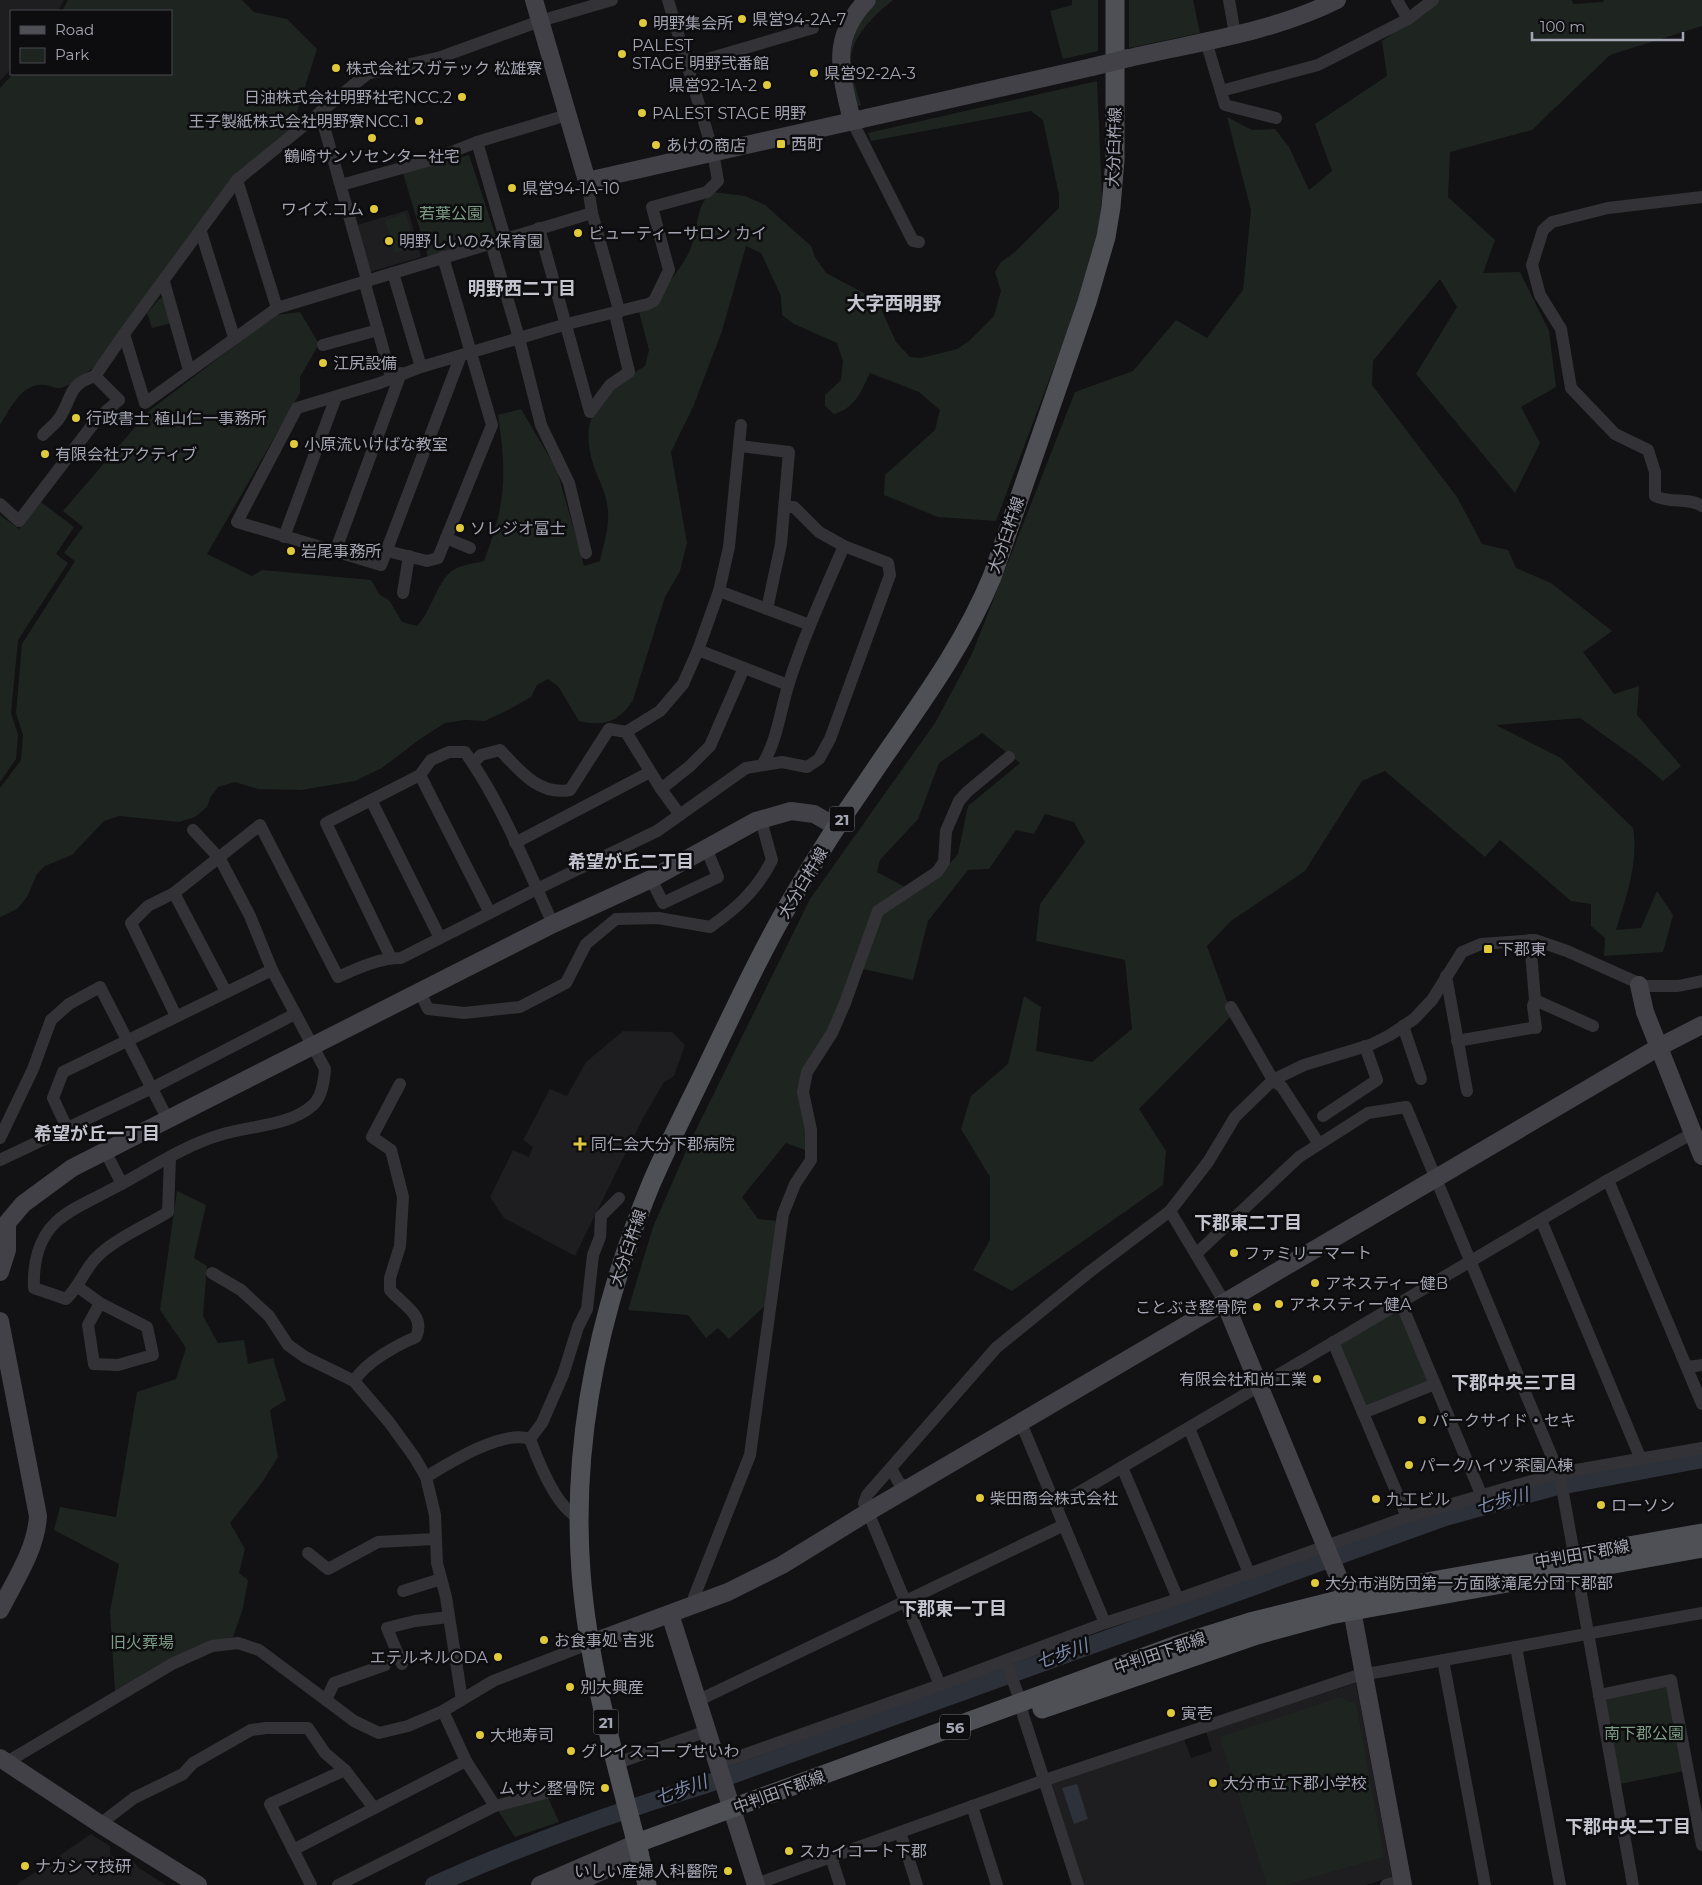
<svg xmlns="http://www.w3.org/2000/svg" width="1702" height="1885" font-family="Montserrat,'Noto Sans JP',sans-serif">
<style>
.built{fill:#1e1d20}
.green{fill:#1e2520}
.water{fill:#2c313a}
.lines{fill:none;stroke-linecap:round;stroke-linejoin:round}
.river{stroke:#2c313a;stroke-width:18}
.street{stroke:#333337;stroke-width:12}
.secondary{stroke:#414147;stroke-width:18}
.primary{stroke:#4f4f56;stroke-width:19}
.secondary-bridge{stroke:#414147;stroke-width:18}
.poi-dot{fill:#e0ca3c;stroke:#0d0c0e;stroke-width:2}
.labels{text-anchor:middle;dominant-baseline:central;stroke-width:5;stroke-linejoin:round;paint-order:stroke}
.shield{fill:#0d0c0e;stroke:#777781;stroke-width:1}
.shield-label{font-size:15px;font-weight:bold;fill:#a4a5b2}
.poi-label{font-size:16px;fill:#a4a5b2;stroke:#0d0c0e;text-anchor:start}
.street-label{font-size:16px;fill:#a4a5b2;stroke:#0d0c0e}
.park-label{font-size:16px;fill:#7c9c85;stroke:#0d0c0e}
.neighbourhood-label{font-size:18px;font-weight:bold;fill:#c4c5cf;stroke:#0d0c0e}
.water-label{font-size:18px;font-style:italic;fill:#7d8cab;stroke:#0d0c0e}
.quarter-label{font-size:19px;font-weight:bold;fill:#c4c5cf;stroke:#0d0c0e}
</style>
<rect width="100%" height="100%" fill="#121113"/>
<g class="built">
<path d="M0,0H64L58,11H11V69L0,81Z"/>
<path d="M408,210L421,257L370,272L357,225Z"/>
<path d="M623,1031L672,1032L685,1045L674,1076L664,1082L642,1120L575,1256L504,1218L490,1197L513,1150L529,1157L533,1147L523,1140L550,1089L567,1096L586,1062Z"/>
<path d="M1356,1683L1392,1877L1366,1885H1084L1052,1785V1781L1184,1739L1191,1758L1212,1751L1206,1732Z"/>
<path d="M91,1834L110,1846V1855L121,1861L130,1858L139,1868L166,1885H16Z"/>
</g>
<g class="green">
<path d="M68,0H242L254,12L287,19L317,49L292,128L233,177L94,368C84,373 75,383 64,387C56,390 53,386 45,385C22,382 10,409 0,425V88L13,74H171V11H62Z"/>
<path d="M877,0H893C876,14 852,35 851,59C850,74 857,91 861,105L856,107L848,55L858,24Z"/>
<path d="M1072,0H1098V51L1063,59L1050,11L1072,5Z"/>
<path d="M1129,0H1193L1200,33L1129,48Z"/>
<path d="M1439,0H1572L1573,4L1603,2L1604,0H1702V26L1610,55L1532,130L1450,152L1448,197L1495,240L1483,273L1520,272L1549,331L1556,387L1521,407L1540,443L1515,493L1416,374L1457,307L1440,279L1373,361L1372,385L1457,497L1482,544L1508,550L1516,568L1551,583L1612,631L1583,652L1614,694L1639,686L1637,715L1681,766L1663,781L1636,758L1580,718L1496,725L1561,758L1633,828C1639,863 1626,897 1616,930L1641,928L1657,891L1673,915L1663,952L1604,956L1605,938L1591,926V904L1571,901L1500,840L1485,857L1385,771L1362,781L1305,871L1231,921L1207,946L1232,1015L1139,1109L1166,1151L1163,1185L1012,1291L973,1270L990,1240V1177L961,1129L971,1096L1008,1064L1024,996L1041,1007L1036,1051L1092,1062L1132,1029L1125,960L1036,941L1040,904L1085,842L1074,822L1045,814L1034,834L1016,830L989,869L968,870L928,921L913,980L863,969L882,912L941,874L958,854L968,806L1020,763L982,733L939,763L918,819L880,860L877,872L905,887L874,911L843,1002L801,1093L808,1151L786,1143L742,1197L758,1219L779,1221L768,1303L729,1339L718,1328L706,1338L688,1315L628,1310L653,1227L690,1142L810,899L935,723L972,654L1075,392L1133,371L1176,320L1207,338L1243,290L1251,210L1227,117L1252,130L1275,129L1289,147L1309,190L1332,171L1315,124L1387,76L1382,41Z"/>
<path d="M1097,81L1102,198L1095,258L996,521L938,517L884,495L885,475L935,430L940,410L919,392L870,373C861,392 855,408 834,414L825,406V395L841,380L843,361L837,343L794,324L782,315L781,296L761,253L746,246L722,331L693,407L671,452L687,543L680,571L665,597L633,700C619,722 604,727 579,721L558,686L548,679L537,685L531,697L506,711L485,721L465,720L445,723L420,739L382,768L355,781L301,790L258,789L235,782L218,787L210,798L207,807L195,817L179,822L119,816L104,821L72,855L45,866L37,874L27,897L17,909L0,917V788L21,760L23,735L16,713L22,644L75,561L64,553L83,527L63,511L149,411L275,315L300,312L319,344L300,377V393L207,554L252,576L262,570L371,580L380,595L389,600L402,622L417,626C432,611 438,576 457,568C466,564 476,563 484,561C506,503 507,475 498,415L521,409L557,470L584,566L600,561C604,543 611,522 607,504C605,489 597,477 593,464C577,411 606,391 645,366L649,350L639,312C659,293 682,272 692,245C699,226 695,206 712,192L745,196L765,205L811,246L815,257L826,273L877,300L896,342L910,357L921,358L957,349L969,341L994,316L1001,291L995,272L1001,262L1015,252L1059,208V195L1043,120L1031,111L871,141L868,133Z"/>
<path d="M469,155L495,234L494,238L428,257L403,173Z"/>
<path d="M405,213L415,247L395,253L385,220Z"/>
<path d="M165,297L171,323L152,328L147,313L159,299Z"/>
<path d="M41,502L74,527L56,554L68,563L18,640L11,713L18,735L16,759L0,782V515L19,529Z"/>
<path d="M177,1191L206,1205L194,1258L207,1266L203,1316L218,1343L244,1340L248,1364L273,1358L286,1400L270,1410L278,1457L263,1481L230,1523L245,1549L239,1573L248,1580L243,1608L233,1637L197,1647L115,1691L110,1611L119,1564L54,1530L60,1507L116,1517L137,1392L176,1379L186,1348L160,1310Z"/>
<path d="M1396,1310L1401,1311L1429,1379L1426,1384L1365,1407L1340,1347L1341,1343Z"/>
<path d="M1664,1686L1668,1689L1684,1771L1620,1784L1605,1701L1608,1696Z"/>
<path d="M1341,1697L1356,1704L1384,1857L1286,1885H1267L1220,1737Z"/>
<path d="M546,1793L559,1822L515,1837L495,1806Z"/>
</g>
<path class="water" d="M1077,1784L1088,1819L1074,1824L1062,1788Z"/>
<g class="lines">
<path class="river" d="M434,1885C521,1846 612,1813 704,1785L1445,1517L1554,1487L1702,1459"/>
<g class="street">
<path d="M1229,0L1235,34"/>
<path d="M1408,19L1433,0"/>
<path d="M1206,41L1225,105L1276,118"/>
<path d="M687,65L813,28"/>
<path d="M1221,91L1318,65L1408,19L1397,0"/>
<path d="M320,112L367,280L365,284L391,377"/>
<path d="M852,121L913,241L919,242"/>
<path d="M477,142L505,238"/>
<path d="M237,180L277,308"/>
<path d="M341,185L434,159L477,142L567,115"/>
<path d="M1702,197L1608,208L1552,222L1543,230L1532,265L1540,295L1561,329L1571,388L1615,434L1648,450L1655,472V496C1670,504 1689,497 1702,506"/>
<path d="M592,213L277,308L145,403L124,334L237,180L367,74L441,57L540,21L612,0"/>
<path d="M539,228L590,412L610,385L629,372L616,318L619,310L592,213L587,181"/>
<path d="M201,232L234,337"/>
<path d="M491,243L519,338L541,425L569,483L586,553"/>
<path d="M393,273L421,367"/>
<path d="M164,282L189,370"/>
<path d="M323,345L378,330"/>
<path d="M461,355L381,565L237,522L297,408L380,383L421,367L567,324L648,304L654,301L669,270L652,207L707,192L718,181L713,152L668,0"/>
<path d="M43,435C48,429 56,424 60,417C73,397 67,385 95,376"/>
<path d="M740,446L789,452L781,544L767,609"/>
<path d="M0,504L19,521L97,419L119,400L95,376L124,334"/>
<path d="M284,537L336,397"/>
<path d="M446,538L470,548"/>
<path d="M387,551L427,561L438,558L492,425L443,257"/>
<path d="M335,552L401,373"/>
<path d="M719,591L810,625"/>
<path d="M403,593L409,556"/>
<path d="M698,650L788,685"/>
<path d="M626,732L660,711L683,684L698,650L719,591L729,547L741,425"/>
<path d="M473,763L481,755L500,750C519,770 539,796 570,790L609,729L626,732L661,789L680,815"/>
<path d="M762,765C777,742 780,712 788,686C803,638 824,592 844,546"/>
<path d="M420,775L490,913"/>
<path d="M661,789L690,766L710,746L744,668"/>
<path d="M371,800L440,938"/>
<path d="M515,843L650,772"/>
<path d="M651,879L663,903L718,877L706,848"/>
<path d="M174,893L226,992"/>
<path d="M1530,940L1535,1000L1593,1026"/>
<path d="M391,958L326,823L420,775L431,760L449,752H465C502,804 526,866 553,924"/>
<path d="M1446,976L1467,1091"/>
<path d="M420,992L428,1009L464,1013L520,1007L566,983L586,944L616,919L658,918L710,927C737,908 757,890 772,860L761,820"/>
<path d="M1535,1000L1533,1006L1536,1028"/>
<path d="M1231,1007L1273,1080L1282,1087L1319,1144"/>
<path d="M176,1016L131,923L148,906L174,893L260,825L338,977C358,968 379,958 401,958L537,889L657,831L746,768L782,762L807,767L819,759L830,739L890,575L888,563L844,546L819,532L794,507H785"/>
<path d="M1403,1026L1421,1079"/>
<path d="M1457,1041L1531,1028"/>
<path d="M400,1084L372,1137L391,1150L403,1197L400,1246L390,1278V1290C403,1305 426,1315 416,1337C395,1346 366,1362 354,1381L389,1422L415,1458L426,1477L435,1515L437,1563L446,1597L462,1700"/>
<path d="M1323,1116L1377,1080L1365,1046"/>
<path d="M67,1128L53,1098L63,1072L272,970"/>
<path d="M0,1138L33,1069L51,1020L69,1004L100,987L167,1118"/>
<path d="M105,1151L122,1184"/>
<path d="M170,1158L168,1212C146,1226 112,1240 95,1259C84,1271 80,1285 66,1299L34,1288C33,1265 38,1239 56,1222C71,1208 94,1199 112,1189C147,1171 182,1146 220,1135C251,1125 288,1127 313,1105C322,1097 324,1081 325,1069L272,970L250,916L220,859L193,830"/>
<path d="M0,1160L152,1088L295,1014"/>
<path d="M1608,1180L1702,1404"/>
<path d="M1170,1211L1225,1303"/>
<path d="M1541,1220L1640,1457"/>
<path d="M1196,1254L1299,1157L1368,1113L1406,1107L1560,1476L1633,1885"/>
<path d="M212,1273L241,1290L269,1316L288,1345L305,1357L354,1381"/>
<path d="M78,1287L100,1303L147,1327L153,1355L118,1365L94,1364L88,1325L100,1303"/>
<path d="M1401,1303L1481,1494"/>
<path d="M1333,1342L1407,1517"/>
<path d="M1687,1367L1702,1365"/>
<path d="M1363,1413L1435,1384"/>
<path d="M1021,1423L1105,1623"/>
<path d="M1189,1428L1249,1573"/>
<path d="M1122,1467L1178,1599"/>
<path d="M891,1468L899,1483L910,1488"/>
<path d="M426,1477C449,1463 503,1429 530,1439"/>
<path d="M1056,1506L1608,1180L1693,1133"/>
<path d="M580,1518C557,1510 538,1461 530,1439L542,1423L563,1375L578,1327L587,1309L593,1255L600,1237L601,1216L619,1198"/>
<path d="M308,1553L328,1569L378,1542L435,1539"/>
<path d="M403,1591L441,1579"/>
<path d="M693,1606L694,1597L750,1455L783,1214L795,1184L811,1160V1130L803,1092L807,1072L832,1033L845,1003L878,911L937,872L944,862L946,831L959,801L967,792L1009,757"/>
<path d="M1516,1647L1560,1885"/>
<path d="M1443,1660L1485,1885"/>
<path d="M1006,1661L1021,1703L1023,1715L1078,1885"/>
<path d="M402,1664L387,1628L415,1621L448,1617"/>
<path d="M940,1685L868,1512L864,1503L867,1495L996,1348L1088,1273L1170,1211L1208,1162L1235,1117L1273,1080L1304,1065L1370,1045L1390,1035L1414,1019L1432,1000L1462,952L1481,944L1535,940L1567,951L1645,986H1678L1702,981"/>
<path d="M1599,1695L1671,1680L1702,1845"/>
<path d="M326,1700L334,1683L385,1665"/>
<path d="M697,1701L1064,1525"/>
<path d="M626,1760L707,1731"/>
<path d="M7,1762L172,1664L212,1646L238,1643L259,1650L354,1721L379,1733L408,1726L443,1711L493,1681L591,1643"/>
<path d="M718,1764L940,1685L1105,1623L1178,1599L1407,1517L1559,1473L1702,1448"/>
<path d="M495,1806L573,1786"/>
<path d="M972,1806L997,1885"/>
<path d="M100,1824L134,1798L183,1774L193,1763L251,1730L266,1728H308L325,1753L345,1770L374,1808"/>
<path d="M900,1832L917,1885"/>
<path d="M293,1850L466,1761"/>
<path d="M831,1857L840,1885"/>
<path d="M756,1884L1045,1780L1356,1676L1702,1613"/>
<path d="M311,1885L270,1804L345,1770"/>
<path d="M338,1885L495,1806L466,1761L443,1711"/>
<path d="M1386,1885L1402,1880"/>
</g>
<g class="secondary">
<path d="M534,0L587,181L1092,67"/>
<path d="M1129,58C1199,42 1273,32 1337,0"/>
<path d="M852,121C841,74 829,39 867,0"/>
<path d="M1639,985L1645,1012L1702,1156"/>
<path d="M0,1272L7,1250V1223L23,1204L72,1168L553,924L651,879L756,821L791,811L814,814L837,827"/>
<path d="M1225,1303L1352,1610L1403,1885"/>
<path d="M0,1321L38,1516C36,1550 15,1580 0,1610"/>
<path d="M670,1614L756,1885"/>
<path d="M591,1643L728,1592L782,1565L868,1512L1659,1047L1702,1025"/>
<path d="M0,1758L100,1824L198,1885"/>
<path d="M540,1885L637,1843"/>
<path d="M571,1885L640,1854"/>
</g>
<g class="primary">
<path d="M1042,1709L1257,1635L1330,1615L1702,1548"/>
<path d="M637,1843L1177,1645L1250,1622L1370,1592L1702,1533"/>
<path d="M647,1885C622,1782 589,1679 581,1572C571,1438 600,1308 651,1184C669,1142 690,1102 709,1062C736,1006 762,950 793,897C816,858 840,820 866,783C912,714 960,654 992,577L1087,302L1106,237L1111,207L1115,160V0"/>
</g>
<path class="secondary-bridge" d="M1092,67L1129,58"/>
</g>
<g class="poi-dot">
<circle cx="742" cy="19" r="5"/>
<circle cx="643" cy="23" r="5"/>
<circle cx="622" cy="54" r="5"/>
<circle cx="336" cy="68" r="5"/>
<circle cx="814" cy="73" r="5"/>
<circle cx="767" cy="85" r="5"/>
<circle cx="462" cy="97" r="5"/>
<circle cx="642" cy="113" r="5"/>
<circle cx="419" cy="121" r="5"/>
<circle cx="372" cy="138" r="5"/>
<rect x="776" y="139" width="10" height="10" rx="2.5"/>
<circle cx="656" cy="145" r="5"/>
<circle cx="512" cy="188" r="5"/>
<circle cx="374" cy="209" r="5"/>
<circle cx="578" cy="233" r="5"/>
<circle cx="389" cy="241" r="5"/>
<circle cx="323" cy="363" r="5"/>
<circle cx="76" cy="418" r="5"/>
<circle cx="294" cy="444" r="5"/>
<circle cx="45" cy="454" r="5"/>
<circle cx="460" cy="528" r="5"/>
<circle cx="291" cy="551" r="5"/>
<rect x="1483" y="944" width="10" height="10" rx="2.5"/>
<path d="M577.5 1136.5h5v5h5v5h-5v5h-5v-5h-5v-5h5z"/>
<circle cx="1234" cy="1253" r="5"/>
<circle cx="1315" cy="1283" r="5"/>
<circle cx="1279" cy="1304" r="5"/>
<circle cx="1257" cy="1307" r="5"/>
<circle cx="1317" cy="1379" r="5"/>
<circle cx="1422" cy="1420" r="5"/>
<circle cx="1409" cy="1465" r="5"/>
<circle cx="980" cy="1498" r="5"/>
<circle cx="1376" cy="1499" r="5"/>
<circle cx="1601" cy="1505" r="5"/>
<circle cx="1315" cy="1583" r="5"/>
<circle cx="544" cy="1640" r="5"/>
<circle cx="498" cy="1657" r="5"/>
<circle cx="570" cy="1687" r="5"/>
<circle cx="1171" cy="1713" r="5"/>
<circle cx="480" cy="1735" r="5"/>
<circle cx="571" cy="1751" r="5"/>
<circle cx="1213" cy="1783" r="5"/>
<circle cx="605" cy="1788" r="5"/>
<circle cx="789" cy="1851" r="5"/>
<circle cx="25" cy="1866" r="5"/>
<circle cx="728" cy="1871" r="5"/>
</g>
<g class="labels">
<g class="shield">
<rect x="829.5" y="806.5" width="25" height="25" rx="4"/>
<rect x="593.5" y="1709.5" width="25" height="25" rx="4"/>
<rect x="940" y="1714.5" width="30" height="25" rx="4"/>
</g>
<g class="shield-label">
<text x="842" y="819">21</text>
<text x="606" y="1722">21</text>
<text x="955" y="1727">56</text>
</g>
<g class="poi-label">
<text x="752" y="19">県営94-2A-7</text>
<text x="653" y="23">明野集会所</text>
<text x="632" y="45">PALEST<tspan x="632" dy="18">STAGE 明野弐番館</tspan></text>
<text x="346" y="68">株式会社スガテック 松雄寮</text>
<text x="824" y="73">県営92-2A-3</text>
<text x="757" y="85" text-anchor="end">県営92-1A-2</text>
<text x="452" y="97" text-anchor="end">日油株式会社明野社宅NCC.2</text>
<text x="652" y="113">PALEST STAGE 明野</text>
<text x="409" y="121" text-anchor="end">王子製紙株式会社明野寮NCC.1</text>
<text x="791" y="144">西町</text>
<text x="666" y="145">あけの商店</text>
<text x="372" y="156" text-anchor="middle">鶴崎サンソセンター社宅</text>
<text x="522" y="188">県営94-1A-10</text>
<text x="364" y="209" text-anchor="end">ワイズ.コム</text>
<text x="588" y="233">ビューティーサロン カイ</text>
<text x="399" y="241">明野しいのみ保育園</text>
<text x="333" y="363">江尻設備</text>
<text x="86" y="418">行政書士 植山仁一事務所</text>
<text x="304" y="444">小原流いけばな教室</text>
<text x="55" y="454">有限会社アクティブ</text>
<text x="470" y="528">ソレジオ富士</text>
<text x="301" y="551">岩尾事務所</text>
<text x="1498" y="949">下郡東</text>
<text x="591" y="1144">同仁会大分下郡病院</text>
<text x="1244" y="1253">ファミリーマート</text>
<text x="1325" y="1283">アネスティー健B</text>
<text x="1289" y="1304">アネスティー健A</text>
<text x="1247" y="1307" text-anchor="end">ことぶき整骨院</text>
<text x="1307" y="1379" text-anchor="end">有限会社和尚工業</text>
<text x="1432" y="1420">パークサイド・セキ</text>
<text x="1419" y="1465">パークハイツ茶園A棟</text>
<text x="990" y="1498">柴田商会株式会社</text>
<text x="1386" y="1499">九工ビル</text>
<text x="1611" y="1505">ローソン</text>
<text x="1325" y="1583">大分市消防団第一方面隊滝尾分団下郡部</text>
<text x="554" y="1640">お食事処 吉兆</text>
<text x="488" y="1657" text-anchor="end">エテルネルODA</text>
<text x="580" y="1687">別大興産</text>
<text x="1181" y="1713">寅壱</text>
<text x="490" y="1735">大地寿司</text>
<text x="581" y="1751">グレイスコープせいわ</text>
<text x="1223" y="1783">大分市立下郡小学校</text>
<text x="595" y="1788" text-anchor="end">ムサシ整骨院</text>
<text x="799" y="1851">スカイコート下郡</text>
<text x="35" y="1866">ナカシマ技研</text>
<text x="718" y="1871" text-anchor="end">いしい産婦人科醫院</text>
</g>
<g class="street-label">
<text transform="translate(1114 147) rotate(-88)">大分臼杵線</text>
<text transform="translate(1006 535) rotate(-71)">大分臼杵線</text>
<text transform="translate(803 883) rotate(-59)">大分臼杵線</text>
<text transform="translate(628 1248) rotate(-71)">大分臼杵線</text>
<text transform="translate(1582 1554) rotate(-10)">中判田下郡線</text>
<text transform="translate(1160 1653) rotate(-19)">中判田下郡線</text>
<text transform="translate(779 1792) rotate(-20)">中判田下郡線</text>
</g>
<g class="park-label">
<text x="451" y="213">若葉公園</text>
<text x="142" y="1642">旧火葬場</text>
<text x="1644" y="1733">南下郡公園</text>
</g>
<g class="neighbourhood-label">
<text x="522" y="289">明野西二丁目</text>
<text x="631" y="862">希望が丘二丁目</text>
<text x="97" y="1134">希望が丘一丁目</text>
<text x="1248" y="1223">下郡東二丁目</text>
<text x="1514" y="1383">下郡中央三丁目</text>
<text x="953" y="1609">下郡東一丁目</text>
<text x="1628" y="1827">下郡中央二丁目</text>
</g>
<g class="water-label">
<text transform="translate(1502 1501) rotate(-15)">七歩川</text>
<text transform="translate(1062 1654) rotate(-20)">七歩川</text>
<text transform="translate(681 1790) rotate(-20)">七歩川</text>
</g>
<g class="quarter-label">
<text x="894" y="303">大字西明野</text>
</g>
</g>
<rect x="10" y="10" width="162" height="65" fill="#0d0c0e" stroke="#494950"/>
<rect x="20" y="26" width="25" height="8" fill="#4f4f56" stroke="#494950"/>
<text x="55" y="35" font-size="15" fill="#a4a5b2">Road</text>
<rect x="20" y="48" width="25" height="15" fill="#1e2520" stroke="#494950"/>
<text x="55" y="60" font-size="15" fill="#a4a5b2">Park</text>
<path d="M1532 32v8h151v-8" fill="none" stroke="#a4a5b2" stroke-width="2.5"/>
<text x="1540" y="32" font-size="15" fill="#a4a5b2" stroke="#0d0c0e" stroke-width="4" paint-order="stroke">100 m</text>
</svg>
